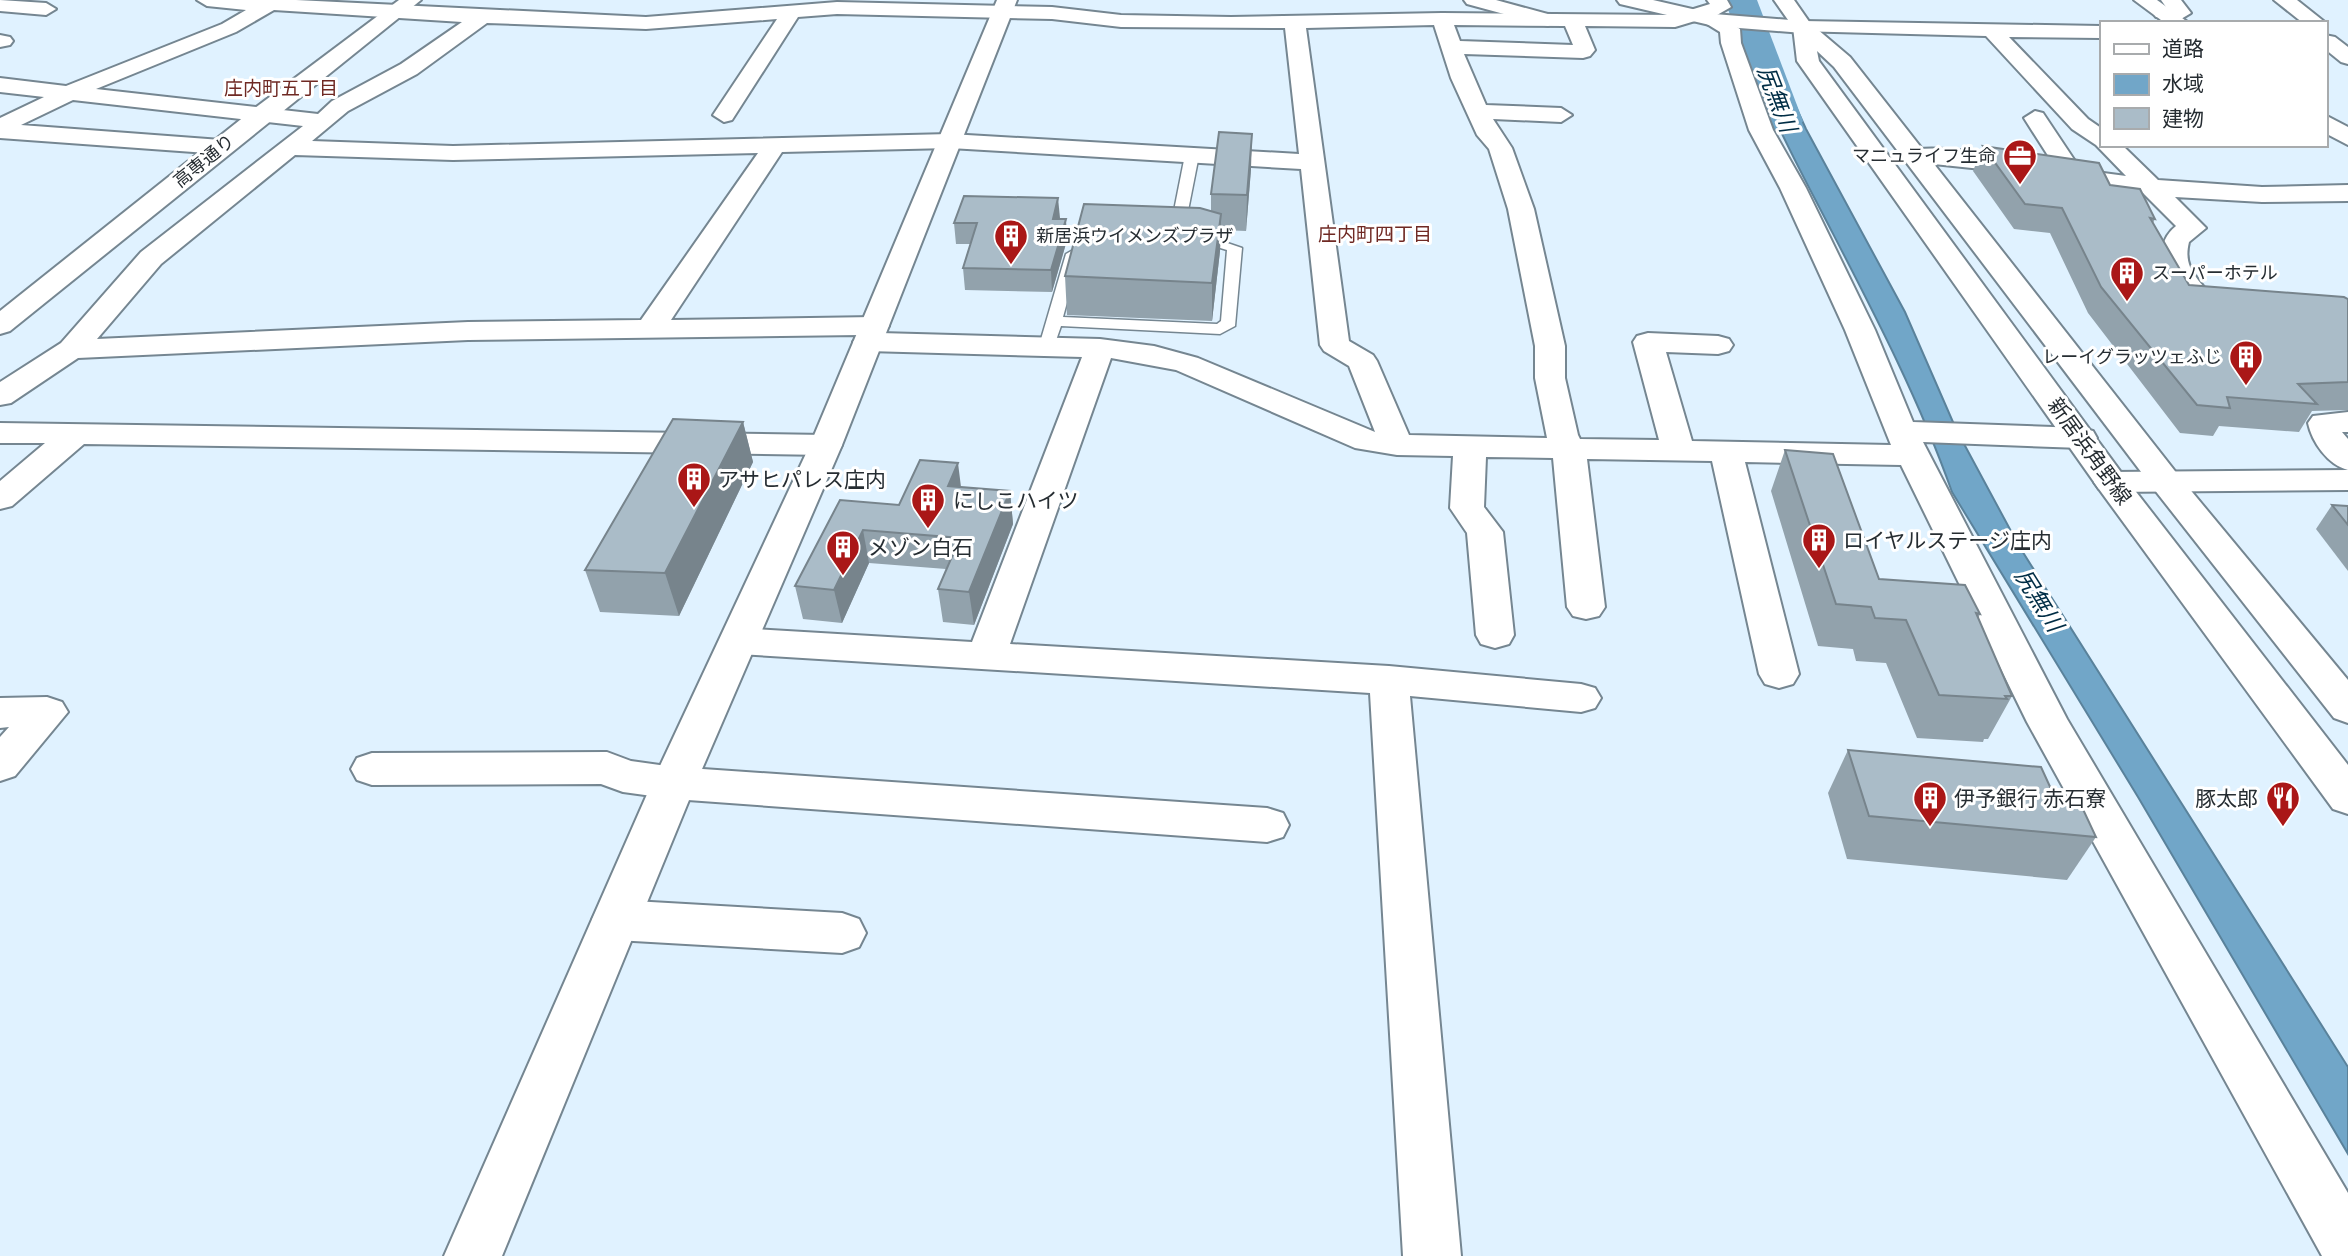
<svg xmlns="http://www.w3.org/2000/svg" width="2348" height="1256" font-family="Figtree,'Noto Sans JP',sans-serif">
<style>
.water{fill:#71a6c8;stroke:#5a829b;stroke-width:2}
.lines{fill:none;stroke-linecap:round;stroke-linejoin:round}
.river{fill:#71a6c8;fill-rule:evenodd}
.lane-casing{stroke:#758691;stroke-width:3}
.street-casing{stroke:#758691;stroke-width:4}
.secondary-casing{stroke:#758691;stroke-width:4}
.primary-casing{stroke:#758691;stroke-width:4}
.lane{fill:#fff;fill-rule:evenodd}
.street{fill:#fff;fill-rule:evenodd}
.secondary{fill:#fff;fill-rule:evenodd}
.primary{fill:#fff;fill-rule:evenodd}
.wall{fill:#92a2ac}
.shaded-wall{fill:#77848c}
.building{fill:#aabcc8;stroke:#77848c;stroke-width:2}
.labels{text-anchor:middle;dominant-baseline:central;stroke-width:6;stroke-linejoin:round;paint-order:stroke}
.far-poi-label{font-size:18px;fill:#262d32;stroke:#fff;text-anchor:end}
.far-street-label{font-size:18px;fill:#262d32;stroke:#fff}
.far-neighbourhood-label{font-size:19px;fill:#6f2923;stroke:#fff}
.street-label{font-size:21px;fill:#262d32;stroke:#fff}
.poi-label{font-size:21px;fill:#262d32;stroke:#fff;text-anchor:start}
.water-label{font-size:23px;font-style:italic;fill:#002d45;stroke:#fff}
</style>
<rect width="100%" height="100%" fill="#e0f2ff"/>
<path class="water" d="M1744,37L1765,43L1771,52L1806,129L1905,312L1956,429L2019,546L2348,1067V1154L2138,797L1952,492C1919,399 1874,313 1829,226C1797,164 1763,103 1744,37Z"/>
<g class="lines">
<path class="river" d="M1725,0H1757L1803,121L1798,129L1784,133L1770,129L1765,121Z"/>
<g class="lane-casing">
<g id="lane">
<path d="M1192,151L1199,155L1184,231L1177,235L1170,231L1185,155Z"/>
<path d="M1195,232L1242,248L1235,326L1220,334L1061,326L1053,349H1041L1039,346L1066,254L1073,250L1080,254L1063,317L1217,324L1221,321L1227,250L1190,239V233Z"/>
</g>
</g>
<g class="street-casing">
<g id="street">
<path d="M0,0L46,3L56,9L46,15L0,11Z"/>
<path d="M197,0H296L646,17L837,2L1052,7L1121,15L1231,17L1442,13L1674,15L1710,4L1707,0H1727L1731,7L1717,15L1740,29L1741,43L1773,130L1806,188L1875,330L1913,422L2081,428L2093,431L2097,438L2093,445L2081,448L1923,442L2067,719L2348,1193V1256H2322L2027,722L1901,465L1745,462L1799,674L1793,684L1779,688L1765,684L1759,674L1712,461L1587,459L1605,607L1599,616L1586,619L1573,616L1567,607L1553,458L1486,457L1484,507L1503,532L1514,635L1509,644L1495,648L1481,644L1476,635L1467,533L1450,508L1453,456L1397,455L1355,448L1176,370L1111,358L1010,644L1389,666L1581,684L1595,688L1601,698L1595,708L1581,712L1410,696L1461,1256H1403L1370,693L739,654L725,650L720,641L725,632L739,628L972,642L1082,357L868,351L857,348L853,342L860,335L468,340L78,358L11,403L0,405V382L61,343L141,252L303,126L73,100L21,125L221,140L229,142L233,147L229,152L221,154L0,138V118L44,97L0,92V78L66,86L222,24L246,10L207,6ZM274,10L462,22L401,64L332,101L318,114L96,89L236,32ZM837,14L1052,19L1121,27L1285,28L1299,154L950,134L453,146L312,141L348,111L417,74L487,23L646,29L777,19L713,115L724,122L732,120L798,17ZM1705,18L1707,24L1720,32L1721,43L1749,130L1780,188L1845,330L1891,445L1692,441L1666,352L1718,354L1729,351L1733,345L1729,339L1718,336L1648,333L1637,336L1633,342L1659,440L1580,439L1578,435L1565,378V346L1534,209L1512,148L1493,119L1561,122L1572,115L1561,108L1486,105L1464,54L1583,58L1590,56L1595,50L1585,26L1675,27ZM1434,25L1451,78L1477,135L1489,149L1508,209L1535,346V378L1547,438L1409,435L1377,361L1373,355L1349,341L1306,28ZM1454,25L1565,26L1573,45L1460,41ZM950,148L1301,169L1320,345L1324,351L1349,366L1375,432L1198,358L1154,346L1100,339L880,333L889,326L884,320L874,317L671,320L782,152ZM758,153L641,320L468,322L97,339L161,264L295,155L453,160Z"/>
<path d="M2161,0H2181L2191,13L2181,19L2156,17L2153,13L2156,9L2166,7Z"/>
<path d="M2274,0H2297L2326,23H2303Z"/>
<path d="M1803,21L2101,26V38L2009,37L2088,119L2101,128V145H2122L2158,180L2262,187L2348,185V201L2262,202L2175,197L2206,228L2189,242C2182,270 2200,279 2213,299L2209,305C2169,315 2144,250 2176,226L2143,193L1991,170L1905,161L1902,156L1905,151C1943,142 2015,159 2054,165L2024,118L2035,111L2043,113L2081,170L2126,176L2096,145L2072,129L1986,36L1796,31L1793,27L1796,23Z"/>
<path d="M0,35L10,37L13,41L10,45L0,47Z"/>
<path d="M2325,35L2335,37L2348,47V64L2341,62L2325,49Z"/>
<path d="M2348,412V432H2342L2348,439V470C2328,465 2312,442 2308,423L2313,416Z"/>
<path d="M0,423L826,435L838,438L842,445L838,452L826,455L84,444L12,506L0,509V481L45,443H0Z"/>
<path d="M47,697L62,702L68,712L15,776L0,781V737L9,727L0,728V698Z"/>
<path d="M607,752L631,761L674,767L1267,808L1283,813L1289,825L1283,837L1267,842L674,799L623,792L601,784L372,785L357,780L351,769L357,758L372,753Z"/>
<path d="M616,900L842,913L859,919L866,933L859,947L842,953L616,940L599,934L592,920L599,906Z"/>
</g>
</g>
<g class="secondary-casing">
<g id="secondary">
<path d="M399,0H421L10,331L0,334V311L255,108Z"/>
<path d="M997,0H1017L842,445L696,783L502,1256H444L652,783L810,445Z"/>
<path d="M1464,0H1496L1555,16L1558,20L1548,26L1467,4Z"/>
<path d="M1617,0H1653L1714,14L1803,21L1813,27L1803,33L1714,26L1620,4Z"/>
<path d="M2134,0H2157L2189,23H2165Z"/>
<path d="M2325,115L2348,127V145L2325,133Z"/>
<path d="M2348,470V490L2111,492L2099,489L2094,482L2099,475L2111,472Z"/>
</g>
</g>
<g class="primary-casing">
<path id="primary" d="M1774,0H1794L1810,23L1850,57L2178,475L2348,680V723L2334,718L2154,489L1834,67L1817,51L1819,61L2123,475L2348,765V814L2333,809L2099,489L1797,61L1793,27Z"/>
</g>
<use href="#lane" class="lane"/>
<use href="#street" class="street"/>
<use href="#secondary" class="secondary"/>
<use href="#primary" class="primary"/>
</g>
<g class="wall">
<path d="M1983,146L2110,185L2155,219L2153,223L2189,285L2348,299V410L2312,411L2299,432L2219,426L2213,436L2180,433L2088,313L2050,233L2014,229L1973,171Z"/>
<path d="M1251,169L1246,231L1221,230L1220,251L1212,321L1067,315L1065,276L1211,211V194Z"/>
<path d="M1060,219L1067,240L1052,292L965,290L963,268L971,244H956L954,223Z"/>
<path d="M743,422L753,462L679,616L600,612L585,570Z"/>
<path d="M1785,450L1879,579L1980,614L1978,619L2012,696L1988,739H1984L1983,742L1917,738L1886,663L1856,661L1853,649L1818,646L1771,491Z"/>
<path d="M961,487L1010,491L1013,524L974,625L943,622L938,589L946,569L869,563L842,623L803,619L795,586L840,500L899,505Z"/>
<path d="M2332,505L2348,506V571L2316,529Z"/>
<path d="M1848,750L2057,802L2096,837L2067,880L1847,859L1828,793Z"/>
</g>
<g class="shaded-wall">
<path d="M1252,134L1251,169L1246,231L1247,195Z"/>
<path d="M1058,198L1060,218L1055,240L1053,219Z"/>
<path d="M1221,214L1220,251L1212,321V283Z"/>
<path d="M1066,219L1067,240L1052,292L1051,270Z"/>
<path d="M743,422L753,462L679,616L665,573Z"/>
<path d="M958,463L962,495L948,486Z"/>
<path d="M1010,491L1013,524L974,625L969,592Z"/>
<path d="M863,530L869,563L842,623L834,590Z"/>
</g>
<g class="building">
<path d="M1219,132L1252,134L1247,195L1211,194Z"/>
<path d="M1983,146L2099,163L2110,185L2140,189L2155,219L2150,218L2189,285L2344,297L2348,299V382L2298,384L2317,404L2227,397L2230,408L2197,405L2101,287L2062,208L2025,204Z"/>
<path d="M964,196L1058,198L1053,219H1066L1051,270L963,268L977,223H954Z"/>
<path d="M1084,204L1200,208L1221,214L1212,283L1065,276Z"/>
<path d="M673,419L743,422L665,573L585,570Z"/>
<path d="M1785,450L1833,454L1879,579L1965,585L1980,614L1976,613L2012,696H2005L2007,699L1939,695L1906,620L1875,618L1871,607L1836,604Z"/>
<path d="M920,460L958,463L948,486L1010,491L969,592L938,589L960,538L863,530L834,590L795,586L840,500L899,505Z"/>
<path d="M2332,505L2348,506V525Z"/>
<path d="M1848,750L2041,767L2057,802L2081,805L2096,837L1869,816Z"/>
</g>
<defs>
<g id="office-pin" transform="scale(1.75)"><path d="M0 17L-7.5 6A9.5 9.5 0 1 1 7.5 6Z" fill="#aa1717" stroke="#fff"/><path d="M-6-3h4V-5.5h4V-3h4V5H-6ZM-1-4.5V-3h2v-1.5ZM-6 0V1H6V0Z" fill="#fff"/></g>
<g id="building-pin" transform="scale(1.75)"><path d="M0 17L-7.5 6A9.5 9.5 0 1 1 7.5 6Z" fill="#aa1717" stroke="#fff"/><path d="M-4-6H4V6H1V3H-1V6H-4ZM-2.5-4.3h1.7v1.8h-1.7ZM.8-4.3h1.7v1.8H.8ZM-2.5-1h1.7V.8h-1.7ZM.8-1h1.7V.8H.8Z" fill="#fff"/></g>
<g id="restaurant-pin" transform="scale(1.75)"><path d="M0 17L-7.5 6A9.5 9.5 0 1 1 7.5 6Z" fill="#aa1717" stroke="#fff"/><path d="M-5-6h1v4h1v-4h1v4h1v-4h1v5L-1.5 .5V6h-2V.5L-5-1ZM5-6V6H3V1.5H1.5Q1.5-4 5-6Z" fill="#fff"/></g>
</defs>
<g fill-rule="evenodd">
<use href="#office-pin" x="2020" y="156"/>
<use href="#building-pin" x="1011" y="236"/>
<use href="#building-pin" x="2127" y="273"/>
<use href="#building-pin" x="2246" y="357"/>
<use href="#building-pin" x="694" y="479"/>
<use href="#building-pin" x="928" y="500"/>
<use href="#building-pin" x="1819" y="540"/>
<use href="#building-pin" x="843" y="547"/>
<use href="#building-pin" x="1930" y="798"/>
<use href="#restaurant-pin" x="2283" y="798"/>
</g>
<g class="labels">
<g class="far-poi-label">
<text x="1996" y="156">マニュライフ生命</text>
<text x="1036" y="236" text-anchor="start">新居浜ウイメンズプラザ</text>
<text x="2152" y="273" text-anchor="start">スーパーホテル</text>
<text x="2222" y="357">レーイグラッツェふじ</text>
</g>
<g class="far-street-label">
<text transform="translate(204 161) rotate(-39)">高専通り</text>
</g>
<g class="far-neighbourhood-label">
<text x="281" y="88">庄内町五丁目</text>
<text x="1375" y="234">庄内町四丁目</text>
</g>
<g class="street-label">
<text transform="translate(2090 451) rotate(54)">新居浜角野線</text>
</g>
<g class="poi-label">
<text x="718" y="479">アサヒパレス庄内</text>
<text x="953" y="500">にしこハイツ</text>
<text x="1843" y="540">ロイヤルステージ庄内</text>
<text x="868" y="547">メゾン白石</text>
<text x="1954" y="798">伊予銀行 赤石寮</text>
<text x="2258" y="798" text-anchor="end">豚太郎</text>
</g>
<g class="water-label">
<text transform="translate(1777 99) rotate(69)">尻無川</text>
<text transform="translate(2039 600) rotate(58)">尻無川</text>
</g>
</g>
<rect x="2100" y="21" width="228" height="126" fill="#ffffff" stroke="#a8abad" stroke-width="2"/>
<rect x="2114" y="44" width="35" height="10" fill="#ffffff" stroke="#a8abad" stroke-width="2"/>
<text x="2162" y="56" font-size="21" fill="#262d32">道路</text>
<rect x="2114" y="74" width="35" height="21" fill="#71a6c8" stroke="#a8abad" stroke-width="2"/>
<text x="2162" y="91" font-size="21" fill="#262d32">水域</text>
<rect x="2114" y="108" width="35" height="21" fill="#aabcc8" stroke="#a8abad" stroke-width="2"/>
<text x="2162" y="126" font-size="21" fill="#262d32">建物</text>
</svg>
